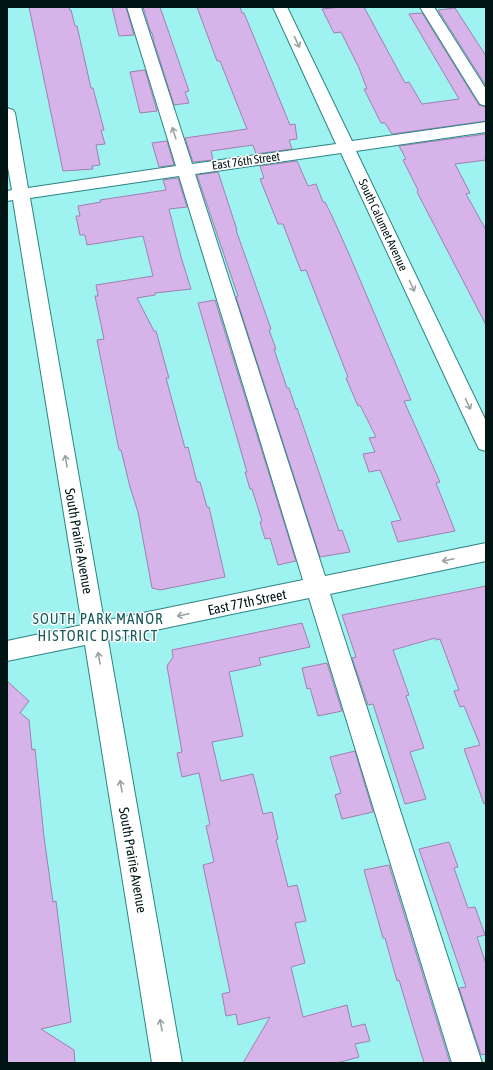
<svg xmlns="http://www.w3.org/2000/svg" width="493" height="1070" font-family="'Asap Condensed',sans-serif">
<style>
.building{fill:#d6b3e8;stroke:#a080b2}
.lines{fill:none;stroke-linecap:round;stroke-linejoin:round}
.minor-casing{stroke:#2c8483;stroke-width:2}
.minor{fill:#fff;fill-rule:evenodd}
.oneway{stroke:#99a1a1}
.labels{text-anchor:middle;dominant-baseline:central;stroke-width:3;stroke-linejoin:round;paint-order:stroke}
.far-street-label{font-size:12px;fill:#001414;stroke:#fff}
.street-label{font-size:14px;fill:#001414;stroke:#fff}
.neighbourhood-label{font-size:15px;letter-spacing:1px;fill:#155a59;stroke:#fff}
</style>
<rect width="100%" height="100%" fill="#9ef2f0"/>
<g class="building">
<path d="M29,7H69L70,11L71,10L75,26H77L91,88H93L104,130H101L105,144L96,145L100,165L92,166L93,169L63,171Z"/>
<path d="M112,7H126L134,35L119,36Z"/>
<path d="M143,7H160L189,91L185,92L189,103L174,105L154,42L152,33H151Z"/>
<path d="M197,7H240L242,13H244L290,125L295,124L297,139L289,140L292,149L256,154L253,145L211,151L213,160L193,162L185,138L247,129L220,61H217Z"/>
<path d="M341,7H364L405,83L409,82L422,104L459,99L409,14L422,13L479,105L486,107V121L392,134L385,123H381L364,89H367L359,68L341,32L334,33L322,9Z"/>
<path d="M455,8L486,56V86L438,10Z"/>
<path d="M145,70L157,111L140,113L130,72Z"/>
<path d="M486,134V160L455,164L470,193L466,194L486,230V325L417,192L418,190L403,160L406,159L399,146Z"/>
<path d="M167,141L174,165L159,167L152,143Z"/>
<path d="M297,161L308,186L316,184L323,202H325L332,216L349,254L411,400L404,401L440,482L436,483L455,531L398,542L391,522L401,520L380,470L369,472L363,454L375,452L369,438L376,437L360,405L358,406L346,378L348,377L306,270L301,271L283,224H278L260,179L264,178L260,166Z"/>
<path d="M218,172L237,230H236L271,329L269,330L276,349H274L287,388H289L296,409L297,408L339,531L342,530L350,552L320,557L236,297L238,296L197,175Z"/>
<path d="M178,178L187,207L169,209L181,257L191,289L155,293V295L137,298L154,331H156L169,378H166L185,448L188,447L197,482H200L207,507H209L225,577L160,590L152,588L138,512L130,487L121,450H119L97,340L104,339L95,296H98L96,285L153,276L143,236L87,245L85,235H80L76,216H80L78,206L101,202L100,200L166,190L163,180Z"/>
<path d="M215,300L296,561L278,565L270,538L265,539L260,522L262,521L252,489H250L245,472H247L198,303Z"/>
<path d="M486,586V803L484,804L464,749L480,745L464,706L460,707L454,691L459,690L440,639L436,640L435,638L393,650L409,695L406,696L424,748L410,752L426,799L405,804L373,704L368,705L352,658L356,657L342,615Z"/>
<path d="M302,623L310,647L259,658L261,665L229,672L243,736L212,742L221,781L253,774L263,814L272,812L278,839L276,840L288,887L297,885L306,921L295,923L305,963L291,967L303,1017L347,1005L352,1027L365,1024L370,1041L355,1044L359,1057L337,1063H243L270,1017L238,1025L236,1014L226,1016L222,994L230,992L203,865L214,862L206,826L210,825L199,773L182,777L177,753L182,752L167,666L173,657L172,650Z"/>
<path d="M327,663L342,711L318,716L310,688L307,689L302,668Z"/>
<path d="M7,681L29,701L20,713L29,720L32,750L35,749L44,837L53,902L56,901L71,1022L41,1029L74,1050L75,1063H7Z"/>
<path d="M355,751L373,812L342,819L335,795L341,793L330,757Z"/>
<path d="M449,842L458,867L454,868L468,908L475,907L485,935L477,937L486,964V1054L481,1055L459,988L466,987L419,849Z"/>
<path d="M389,865L450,1063H424L399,980L397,981L385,938H383L364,870Z"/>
</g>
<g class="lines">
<g class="minor-casing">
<g id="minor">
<path d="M127,7H141L192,164L336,144L273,7H287L352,141L486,122V132L356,151L486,421V451L479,449L476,443L341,153L195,174L325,576L486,543V561L330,594L482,1063H452L309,598L108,640L182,1063H152L85,645L7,661V641L82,625L13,200L7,201V191L12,190L7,162V108L13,110L15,113L28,188L176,166ZM179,176L303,580L104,621L30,198Z"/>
<path d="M420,7H434L486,89V106L480,104L478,101Z"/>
</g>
</g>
<use href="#minor" class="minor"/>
</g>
<defs><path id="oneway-shaft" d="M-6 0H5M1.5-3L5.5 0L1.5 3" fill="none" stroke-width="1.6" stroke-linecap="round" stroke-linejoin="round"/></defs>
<g class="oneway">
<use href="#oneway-shaft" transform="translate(297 42) rotate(65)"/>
<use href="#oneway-shaft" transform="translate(174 133) rotate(-108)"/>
<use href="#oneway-shaft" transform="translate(412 286) rotate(65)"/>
<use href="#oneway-shaft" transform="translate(468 404) rotate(65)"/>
<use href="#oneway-shaft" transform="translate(66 461) rotate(-100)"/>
<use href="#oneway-shaft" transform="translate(448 560) rotate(168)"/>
<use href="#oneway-shaft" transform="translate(183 615) rotate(168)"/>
<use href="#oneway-shaft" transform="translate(99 658) rotate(-100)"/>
<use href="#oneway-shaft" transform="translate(121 786) rotate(-100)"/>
<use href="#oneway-shaft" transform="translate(161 1025) rotate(-100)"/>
</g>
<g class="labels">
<g class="far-street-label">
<text transform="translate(246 161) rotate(-8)">East 76th Street</text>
<text transform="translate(383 225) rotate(65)">South Calumet Avenue</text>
</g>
<g class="street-label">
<text transform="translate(79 541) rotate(80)">South Prairie Avenue</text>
<text transform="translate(247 602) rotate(-12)">East 77th Street</text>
<text transform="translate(133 860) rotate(80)">South Prairie Avenue</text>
</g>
<g class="neighbourhood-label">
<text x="98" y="618">SOUTH PARK MANOR<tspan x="98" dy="17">HISTORIC DISTRICT</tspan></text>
</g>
</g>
<rect width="493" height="1070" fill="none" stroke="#001414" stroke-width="16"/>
</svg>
